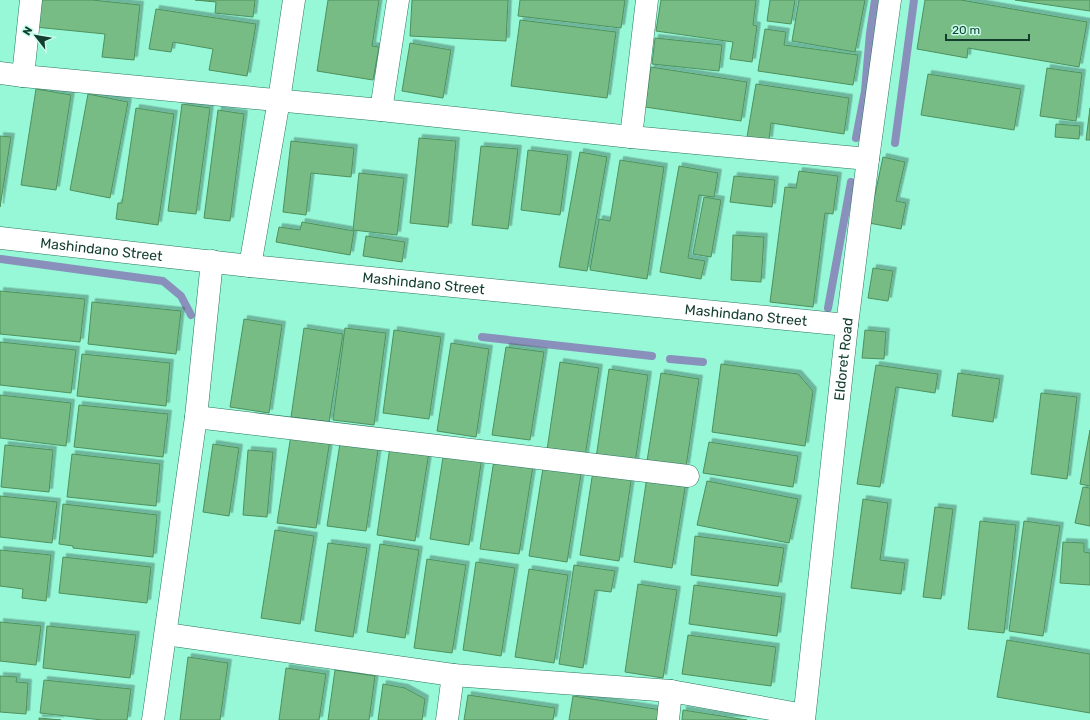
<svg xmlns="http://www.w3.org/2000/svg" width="1090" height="720" font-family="Rubik,sans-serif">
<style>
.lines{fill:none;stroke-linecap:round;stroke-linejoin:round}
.stream{stroke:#8990bb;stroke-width:8}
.building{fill:#77bb85;stroke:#4e915d;filter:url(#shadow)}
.minor-casing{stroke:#29765f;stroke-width:23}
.minor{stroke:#fff;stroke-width:22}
.labels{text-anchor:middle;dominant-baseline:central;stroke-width:3;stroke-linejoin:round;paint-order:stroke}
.street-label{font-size:14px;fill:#123d30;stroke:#c5fde8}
</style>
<defs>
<filter id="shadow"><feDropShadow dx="3.5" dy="-3.5" stdDeviation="0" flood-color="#0004"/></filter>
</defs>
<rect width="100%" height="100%" fill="#96f8d6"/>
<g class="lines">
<g class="stream">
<path d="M856,138L865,91L870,33L875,0"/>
<path d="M895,143L914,0"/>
<path d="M1,259L163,281L181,296L191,315"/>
<path d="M828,308L851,182"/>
<path d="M482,337L652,356"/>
<path d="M670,359L703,362"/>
</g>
</g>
<g class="building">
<path d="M38,0H92L140,5L134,60L102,57L105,34L35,27Z"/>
<path d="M195,0H255L253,17L215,13L216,2Z"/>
<path d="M328,0H379L372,46L379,47L373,80L317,71Z"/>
<path d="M412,0H508L506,41L410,36Z"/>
<path d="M520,0H625L621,28L518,16Z"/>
<path d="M661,0H756L753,25L757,26L752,62L730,59L733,42L656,31Z"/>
<path d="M770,0H795L791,24L767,21Z"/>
<path d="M799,0H865L855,52L792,41Z"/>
<path d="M925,0H961L1087,22L1079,67L968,48L967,58L917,49Z"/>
<path d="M1015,0H1090V11Z"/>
<path d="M156,9L256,24L247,76L209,70L213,49L173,42L171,52L149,49Z"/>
<path d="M520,20L616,32L607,98L511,86Z"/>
<path d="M765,29L786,32L784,45L858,55L853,85L758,71Z"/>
<path d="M655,38L722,45L719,71L652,64Z"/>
<path d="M410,43L451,50L443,98L402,91Z"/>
<path d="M651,67L747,82L741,121L645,107Z"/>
<path d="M1047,68L1082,73L1076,121L1040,116Z"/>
<path d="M928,74L1021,89L1014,130L921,115Z"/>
<path d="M756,84L849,98L844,134L771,123L769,140L747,137Z"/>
<path d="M36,89L71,95L56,190L21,185Z"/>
<path d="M88,94L128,102L110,198L70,190Z"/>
<path d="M182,104L210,108L196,214L168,211Z"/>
<path d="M136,108L174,114L158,225L116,219L118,203H122Z"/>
<path d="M1090,108V140H1086Z"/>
<path d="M218,110L244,114L230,221L204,218Z"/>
<path d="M1056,124L1080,126L1079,139L1055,137Z"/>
<path d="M0,136L11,137L0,207Z"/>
<path d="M419,138L456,141L448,227L410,223Z"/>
<path d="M291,141L354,148L351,177L311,173L306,215L283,212Z"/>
<path d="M481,146L518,149L508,229L472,225Z"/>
<path d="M528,150L568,155L560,215L521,210Z"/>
<path d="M580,152L607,157L587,271L559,267Z"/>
<path d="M883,157L905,162L896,201L906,203L901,229L869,223Z"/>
<path d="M620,160L664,167L647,279L590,270L599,219L610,221Z"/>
<path d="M679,166L718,173L714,197L699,195L688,258L705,261L701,279L660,272Z"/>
<path d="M799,171L838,176L833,214L825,213L813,307L770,302L785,187L796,188Z"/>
<path d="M359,173L404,178L397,235L353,230Z"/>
<path d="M734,176L775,180L772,207L730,202Z"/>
<path d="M704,197L721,200L711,257L693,254Z"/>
<path d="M302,222L354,231L350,255L276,242L279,227L300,230Z"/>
<path d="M733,235L764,237L761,282L731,280Z"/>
<path d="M366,236L405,242L402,262L363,256Z"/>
<path d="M873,268L893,271L888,301L868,298Z"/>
<path d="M0,291L85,299L80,342L0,334Z"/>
<path d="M92,302L181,311L176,354L88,344Z"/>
<path d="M244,319L282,325L269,413L230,407Z"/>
<path d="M304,328L343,334L329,422L291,417Z"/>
<path d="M345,328L386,333L374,425L333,420Z"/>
<path d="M394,330L441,337L429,419L383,413Z"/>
<path d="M865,330L886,332L884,359L862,358Z"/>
<path d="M0,342L76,350L71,393L0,385Z"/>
<path d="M451,343L489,349L476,437L437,431Z"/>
<path d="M506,347L544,352L530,440L492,435Z"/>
<path d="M82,354L170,363L166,406L77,396Z"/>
<path d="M560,362L599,368L585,456L547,450Z"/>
<path d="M721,364L798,374L813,391L805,446L712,432Z"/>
<path d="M876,365L938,374L935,393L896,387L880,487L857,484Z"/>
<path d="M609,369L648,375L635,463L596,458Z"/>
<path d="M661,373L699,379L686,467L647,461Z"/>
<path d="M958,373L1000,379L993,422L952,416Z"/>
<path d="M1041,393L1077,397L1067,479L1031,474Z"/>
<path d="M0,395L71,403L66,446L0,438Z"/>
<path d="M79,405L168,414L163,457L74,447Z"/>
<path d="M1090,430V486L1080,484Z"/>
<path d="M291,435L330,440L316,528L277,523Z"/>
<path d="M341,437L379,443L366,531L327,526Z"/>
<path d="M709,442L798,456L793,487L703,473Z"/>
<path d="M213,444L239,448L229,516L203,512Z"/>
<path d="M5,445L53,450L49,492L1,487Z"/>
<path d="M390,447L429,452L415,541L377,535Z"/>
<path d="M248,450L273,452L267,517L243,515Z"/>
<path d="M444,451L482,457L469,545L430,539Z"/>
<path d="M72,454L160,464L156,506L67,497Z"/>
<path d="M494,460L533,466L519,554L480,549Z"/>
<path d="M543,468L581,474L567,562L529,556Z"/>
<path d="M593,471L632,475L619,561L580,555Z"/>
<path d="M647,477L686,482L672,568L634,562Z"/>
<path d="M707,481L798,499L789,543L697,525Z"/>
<path d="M1083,487L1090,488V526L1075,523Z"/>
<path d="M0,496L57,502L52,543L0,537Z"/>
<path d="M863,499L888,503L880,560L905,563L901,594L851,588Z"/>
<path d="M63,504L157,515L153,557L73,548V546L59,544Z"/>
<path d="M935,507L953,509L941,599L923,597Z"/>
<path d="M980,521L1016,525L1004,633L968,629Z"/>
<path d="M1024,521L1060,526L1043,636L1009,631Z"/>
<path d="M275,530L314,536L300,624L261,618Z"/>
<path d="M695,536L784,548L778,586L691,575Z"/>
<path d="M1063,542L1084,543V552L1090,553V585L1060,583Z"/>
<path d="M328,543L367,548L353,637L315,631Z"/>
<path d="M380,544L419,550L405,638L367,632Z"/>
<path d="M0,550L51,555L46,601L22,598L23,589L0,586Z"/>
<path d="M63,557L151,567L147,603L59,593Z"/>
<path d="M427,559L466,565L452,653L414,648Z"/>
<path d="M476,562L515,568L501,656L463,650Z"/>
<path d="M574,565L615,571L611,592L595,590L583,668L559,664Z"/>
<path d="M529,569L568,575L554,663L515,657Z"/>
<path d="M638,584L677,590L663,678L625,672Z"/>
<path d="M694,585L782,597L777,636L689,624Z"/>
<path d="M0,622L41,626L36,665L0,661Z"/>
<path d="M47,626L136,635L130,678L43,668Z"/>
<path d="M688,635L776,647L771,686L682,674Z"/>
<path d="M1007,640L1090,654V713L997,697Z"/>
<path d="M188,657L228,663L220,720H180Z"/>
<path d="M286,668L326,674L319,720H279Z"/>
<path d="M335,670L375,676L369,720H328Z"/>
<path d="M0,676L17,677L16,682L28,683L26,714L0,712Z"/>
<path d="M44,680L131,689L127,720H102L40,713Z"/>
<path d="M383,684L405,688L425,699L422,720H378Z"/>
<path d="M468,695L555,708L553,720H464Z"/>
<path d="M573,696L661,710L659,720H569Z"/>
<path d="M683,710L747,720H682Z"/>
<path d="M39,718L61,720H39Z"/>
</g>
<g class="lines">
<g class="minor-casing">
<g id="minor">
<path d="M0,73L23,76L381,110L631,137L868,159"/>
<path d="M23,76L31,0"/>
<path d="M381,110L398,0"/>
<path d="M631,137L647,0"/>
<path id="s1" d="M0,238L250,266L847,325"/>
<path d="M250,266L279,100L294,0"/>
<path d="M196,417L688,476"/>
<path d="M166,634L453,675L447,720"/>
<path d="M453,675L671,691L804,715"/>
<path d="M153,720L196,417L212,261"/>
<path d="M668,720L671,691"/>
<path id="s2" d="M804,720L847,325L868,159L890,0"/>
</g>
</g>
<use href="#minor" class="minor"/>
</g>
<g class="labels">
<g class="street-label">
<text stroke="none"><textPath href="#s1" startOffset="102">Mashindano Street</textPath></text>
<text stroke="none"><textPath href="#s1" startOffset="426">Mashindano Street</textPath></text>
<text stroke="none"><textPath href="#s1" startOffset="750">Mashindano Street</textPath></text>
<text stroke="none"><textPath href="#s2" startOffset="363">Eldoret Road</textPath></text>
</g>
</g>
<g transform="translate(36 36) rotate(301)" stroke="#c5fde8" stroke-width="3" paint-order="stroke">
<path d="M0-3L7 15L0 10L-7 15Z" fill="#123d30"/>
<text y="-6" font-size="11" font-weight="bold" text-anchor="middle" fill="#123d30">N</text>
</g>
<path d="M946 34v6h83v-6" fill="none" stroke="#123d30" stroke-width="2"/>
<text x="952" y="34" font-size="12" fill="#123d30" stroke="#c5fde8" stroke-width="3" paint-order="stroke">20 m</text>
</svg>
